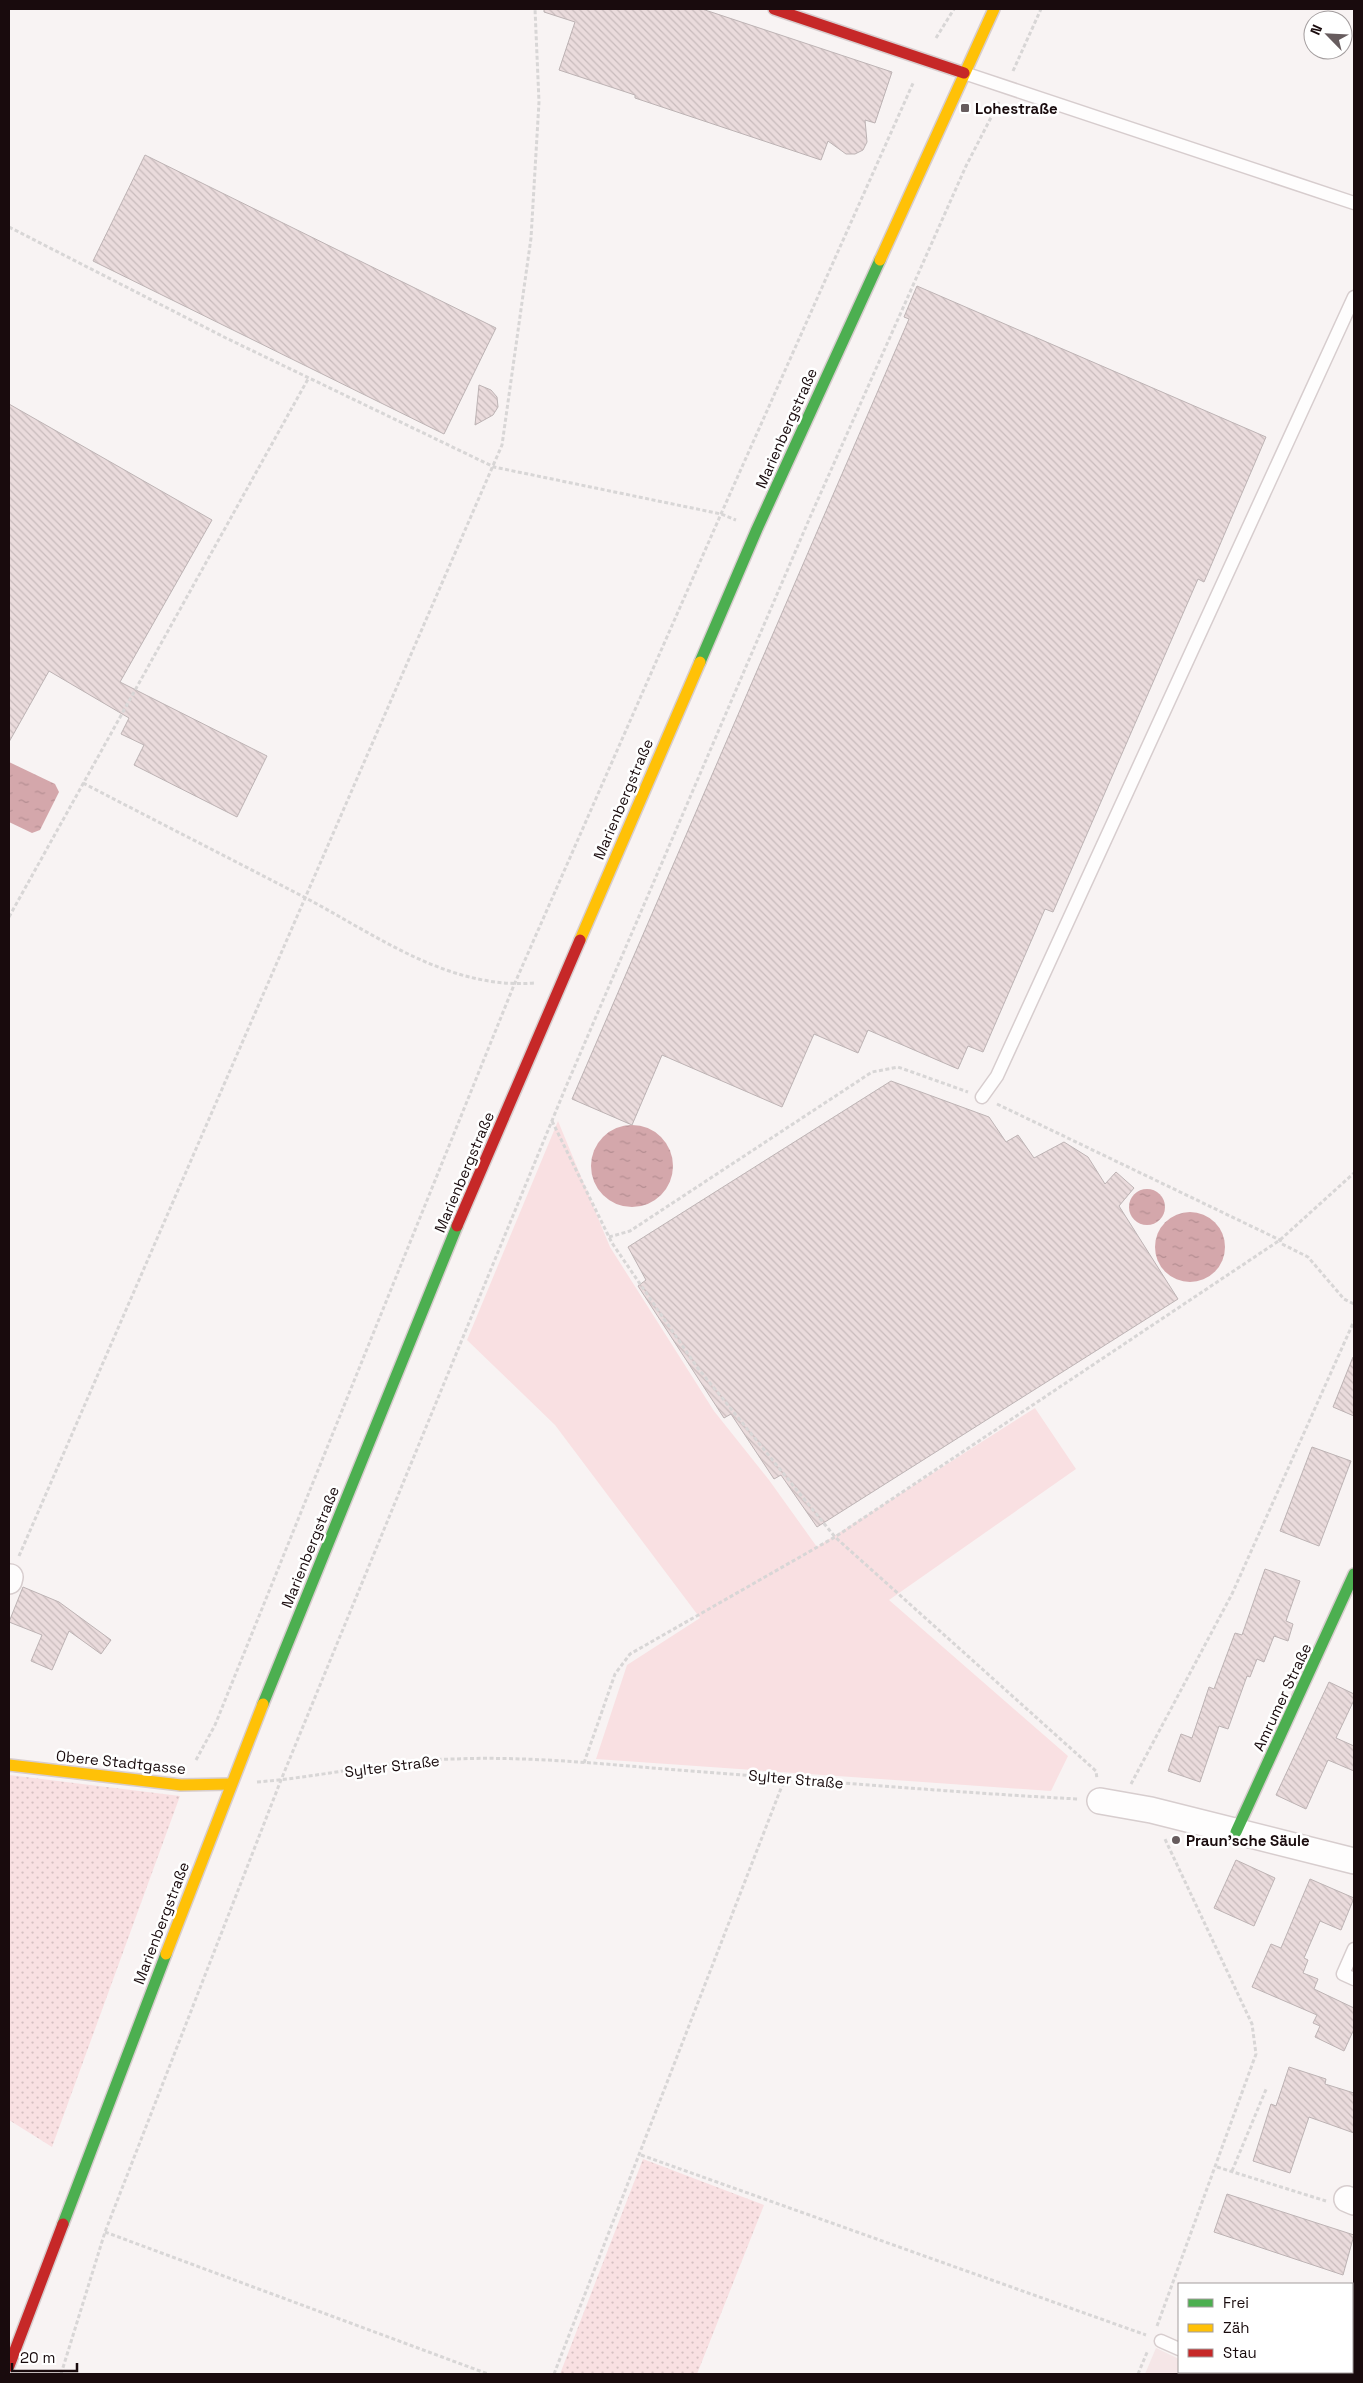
<svg xmlns="http://www.w3.org/2000/svg" width="1363" height="2383" font-family="'Space Grotesk',sans-serif">
<style>
.built{fill:#f5e6e7}
.grass{fill:url(#grass-dots)}
.garden{fill:#f9e0e2}
.water{fill:url(#water-ripples)}
.building{fill:url(#building-back-hatch);stroke:#bdb3b4}
.lines{fill:none;stroke-linecap:round;stroke-linejoin:round}
.lane-casing{stroke:#d7cdce;stroke-width:15}
.street-casing{stroke:#d7cdce;stroke-width:28}
.fast-casing{stroke:#d7cdce;stroke-width:14}
.slow-casing{stroke:#d7cdce;stroke-width:14}
.jam-casing{stroke:#d7cdce;stroke-width:14}
.path{stroke:#d8d6d6;stroke-width:3;stroke-dasharray:4 2.5;stroke-linecap:butt}
.lane{stroke:#fefdfd;stroke-width:12}
.street{stroke:#fefdfd;stroke-width:25}
.fast{stroke:#4caf50;stroke-width:11}
.slow{stroke:#ffc107;stroke-width:11}
.jam{stroke:#c62828;stroke-width:11}
.poi-dot{fill:#675c5e;stroke:#fff;stroke-width:2}
.labels{text-anchor:middle;dominant-baseline:central;stroke-width:5;stroke-linejoin:round;paint-order:stroke}
.poi-label{font-size:15px;font-weight:bold;fill:#190b0d;stroke:#fff;text-anchor:start}
.street-label{font-size:15px;fill:#190b0d;stroke:#fff}
</style>
<defs>
<pattern id="grass-dots" width="8" height="8" patternUnits="userSpaceOnUse" patternTransform="scale(1.25)"><rect width="8" height="8" fill="#f9e0e2"/><path d="M2 2h.1M6 6h.1" fill="none" stroke="#d5bfc1" stroke-width="1.8" stroke-linecap="round"/></pattern>
<pattern id="water-ripples" width="26" height="14" patternUnits="userSpaceOnUse" patternTransform="scale(1.25)"><rect width="26" height="14" fill="#d4a7ab"/><path d="M2 4q2-2 4 0t4 0M15 11q2-2 4 0t4 0" fill="none" stroke="#b58e92"/></pattern>
<pattern id="building-back-hatch" width="6" height="6" patternUnits="userSpaceOnUse" patternTransform="scale(1.25)"><rect width="6" height="6" fill="#eadbdc"/><path d="M-1 5l2 2M0 0l6 6M5-1l2 2" fill="none" stroke="#c8bbbc"/></pattern>
</defs>
<rect width="100%" height="100%" fill="#f8f3f3"/>
<path class="built" d="M1156,2348L1179,2359V2372H1208L1213,2374H1145Z"/>
<g class="grass">
<path d="M9,1775L180,1796L52,2147L9,2120Z"/>
<path d="M643,2159L764,2205L697,2374H560Z"/>
</g>
<path class="garden" d="M558,1121L610,1247L714,1411L769,1480L817,1547L1035,1408L1076,1469L889,1600L1068,1756L1051,1791L596,1759L627,1665L700,1618L555,1425L467,1340Z"/>
<g class="water">
<path d="M9,762L55,784L59,792L40,830L32,833L9,822Z"/>
<circle cx="632" cy="1166" r="41"/>
<circle cx="1147" cy="1207" r="18"/>
<circle cx="1190" cy="1247" r="35"/>
</g>
<g class="building">
<path d="M544,9H702L892,72L875,123L865,120L867,142L863,150L855,154H846L828,141L821,160L635,98V95L559,70L575,22L544,12Z"/>
<path d="M145,155L496,328L444,434L93,261Z"/>
<path d="M917,286L1266,437L1204,582L1198,579L1053,912L1045,909L983,1052L968,1046L958,1069L868,1030L858,1053L814,1034L782,1107L662,1055L632,1125L572,1099L909,319L904,317Z"/>
<path d="M479,385L491,390L497,397L498,407L493,415L475,425Z"/>
<path d="M9,404L212,520L120,682L267,756L237,817L134,765L144,745L121,734L129,718L49,671L9,742Z"/>
<path d="M891,1081L989,1117L1006,1142L1018,1135L1034,1158L1064,1142L1088,1157L1105,1184L1116,1172L1134,1188L1119,1206L1178,1299L817,1527L781,1475L774,1479L731,1414L724,1418L638,1286L646,1280L628,1247Z"/>
<path d="M1353,1357H1354V1416L1333,1407Z"/>
<path d="M1312,1447L1351,1461L1319,1546L1280,1531Z"/>
<path d="M1265,1569L1300,1581L1286,1621L1293,1624L1288,1641L1274,1636L1264,1662L1257,1659L1250,1677L1247,1676L1228,1729L1219,1726L1200,1782L1168,1771L1181,1734L1192,1738L1209,1687L1214,1689L1235,1633L1242,1635Z"/>
<path d="M23,1587L59,1602L111,1640L101,1654L69,1631L52,1670L31,1661L42,1635L9,1622Z"/>
<path d="M1329,1682L1354,1694V1700L1336,1738L1354,1746V1771L1328,1760L1306,1809L1276,1795Z"/>
<path d="M1236,1860L1275,1878L1254,1926L1214,1908Z"/>
<path d="M1310,1879L1354,1898L1341,1930L1320,1921L1304,1958L1308,1960L1303,1973L1318,1979L1314,1989L1354,2008V2029L1344,2051L1315,2037L1320,2026L1313,2023L1317,2015L1252,1987L1271,1944L1281,1948Z"/>
<path d="M1289,2067L1326,2079L1325,2084L1354,2093V2133L1309,2117L1290,2173L1253,2161L1271,2104L1276,2106Z"/>
<path d="M1227,2194L1354,2235L1343,2275L1214,2232Z"/>
</g>
<g class="lines">
<g class="lane-casing">
<g id="lane">
<path d="M964,73L1354,203"/>
<path d="M982,1097L997,1076L1354,297"/>
<path d="M1354,1949L1343,1974L1354,1979"/>
<path d="M1161,2341L1179,2349"/>
<path d="M1233,2372L1239,2374"/>
</g>
</g>
<g class="street-casing">
<g id="street">
<path d="M9,1581L10,1577"/>
<path d="M1100,1801L1151,1810L1354,1861"/>
<path d="M1347,2199L1354,2202"/>
</g>
</g>
<g class="fast-casing">
<g id="fast">
<path d="M700,662L757,529L880,260"/>
<path d="M263,1704L457,1226"/>
<path d="M1236,1832L1354,1574"/>
<path d="M63,2224L166,1954"/>
</g>
</g>
<g class="slow-casing">
<g id="slow">
<path d="M880,260L994,9"/>
<path d="M580,940L700,662"/>
<path d="M9,1765L181,1785L231,1784"/>
<path d="M166,1954L263,1704"/>
</g>
</g>
<g class="jam-casing">
<g id="jam">
<path d="M774,9L964,73"/>
<path d="M457,1226L580,940"/>
<path d="M9,2366L63,2224"/>
</g>
</g>
<g class="path">
<path d="M936,38L954,9"/>
<path d="M1013,71L1041,9"/>
<path d="M9,227L226,338L494,467L721,514L736,520"/>
<path d="M83,783C156,821 229,858 302,896C375,934 448,990 535,983"/>
<path d="M9,917L308,379"/>
<path d="M997,1104L1280,1240L1282,1244L1308,1257L1344,1299L1354,1304"/>
<path d="M552,1121L612,1243L697,1367L835,1537L1096,1771L1097,1779"/>
<path d="M609,1237L630,1231L872,1072L898,1067L968,1092"/>
<path d="M19,1556L502,445L531,238L539,102L535,9"/>
<path d="M196,1760L215,1725L514,985L721,514L914,81"/>
<path d="M584,1763L615,1674L630,1654L835,1537L1280,1240L1354,1173"/>
<path d="M257,1782C323,1777 388,1760 454,1759C528,1756 603,1764 677,1770C811,1780 944,1792 1078,1799"/>
<path d="M1131,1784L1232,1594L1354,1321"/>
<path d="M641,2155L1146,2335"/>
<path d="M1217,2167L1326,2201"/>
<path d="M1232,2171L1267,2087"/>
<path d="M105,2232L488,2374"/>
<path d="M1157,2326L1256,2054L1252,2024L1164,1837"/>
<path d="M61,2374L105,2232L281,1780L565,1089L811,515L966,166L999,102"/>
<path d="M554,2374L785,1778"/>
<path d="M1138,2374L1148,2350"/>
</g>
<use href="#lane" class="lane"/>
<use href="#street" class="street"/>
<use href="#fast" class="fast"/>
<use href="#slow" class="slow"/>
<use href="#jam" class="jam"/>
</g>
<g class="poi-dot">
<rect x="960" y="103" width="10" height="10" rx="2.5"/>
<circle cx="1176" cy="1840" r="5"/>
</g>
<g class="labels">
<g class="poi-label">
<text x="975" y="108">Lohestraße</text>
<text x="1186" y="1840">Praun’sche Säule</text>
</g>
<g class="street-label">
<text transform="translate(786 428) rotate(-66)">Marienbergstraße</text>
<text transform="translate(623 799) rotate(-67)">Marienbergstraße</text>
<text transform="translate(464 1172) rotate(-67)">Marienbergstraße</text>
<text transform="translate(310 1547) rotate(-68)">Marienbergstraße</text>
<text transform="translate(1282 1697) rotate(-65)">Amrumer Straße</text>
<text transform="translate(121 1762) rotate(6)">Obere Stadtgasse</text>
<text transform="translate(392 1766) rotate(-7)">Sylter Straße</text>
<text transform="translate(796 1779) rotate(5)">Sylter Straße</text>
<text transform="translate(161 1923) rotate(-69)">Marienbergstraße</text>
</g>
</g>
<rect width="1363" height="2383" fill="none" stroke="#190b0d" stroke-width="20"/>
<rect x="1178" y="2283" width="175" height="90" fill="#ffffff" stroke="#a39d9e"/>
<rect x="1188" y="2299" width="25" height="8" fill="#4caf50" stroke="#a39d9e"/>
<text x="1223" y="2308" font-size="15" fill="#190b0d">Frei</text>
<rect x="1188" y="2324" width="25" height="8" fill="#ffc107" stroke="#a39d9e"/>
<text x="1223" y="2333" font-size="15" fill="#190b0d">Zäh</text>
<rect x="1188" y="2349" width="25" height="8" fill="#c62828" stroke="#a39d9e"/>
<text x="1223" y="2358" font-size="15" fill="#190b0d">Stau</text>
<g transform="translate(1328 35) rotate(294)"><circle r="24" fill="#ffffff" stroke="#a39d9e"/>
<path d="M0-4L9 19L0 12L-9 19Z" fill="#675c5e"/>
<text y="-8" font-size="14" font-weight="bold" text-anchor="middle" fill="#190b0d">N</text>
</g>
<path d="M12 2363v8h65v-8" fill="none" stroke="#190b0d" stroke-width="2.5"/>
<text x="20" y="2363" font-size="15" fill="#190b0d" stroke="#ffffff" stroke-width="4" paint-order="stroke">20 m</text>
</svg>
